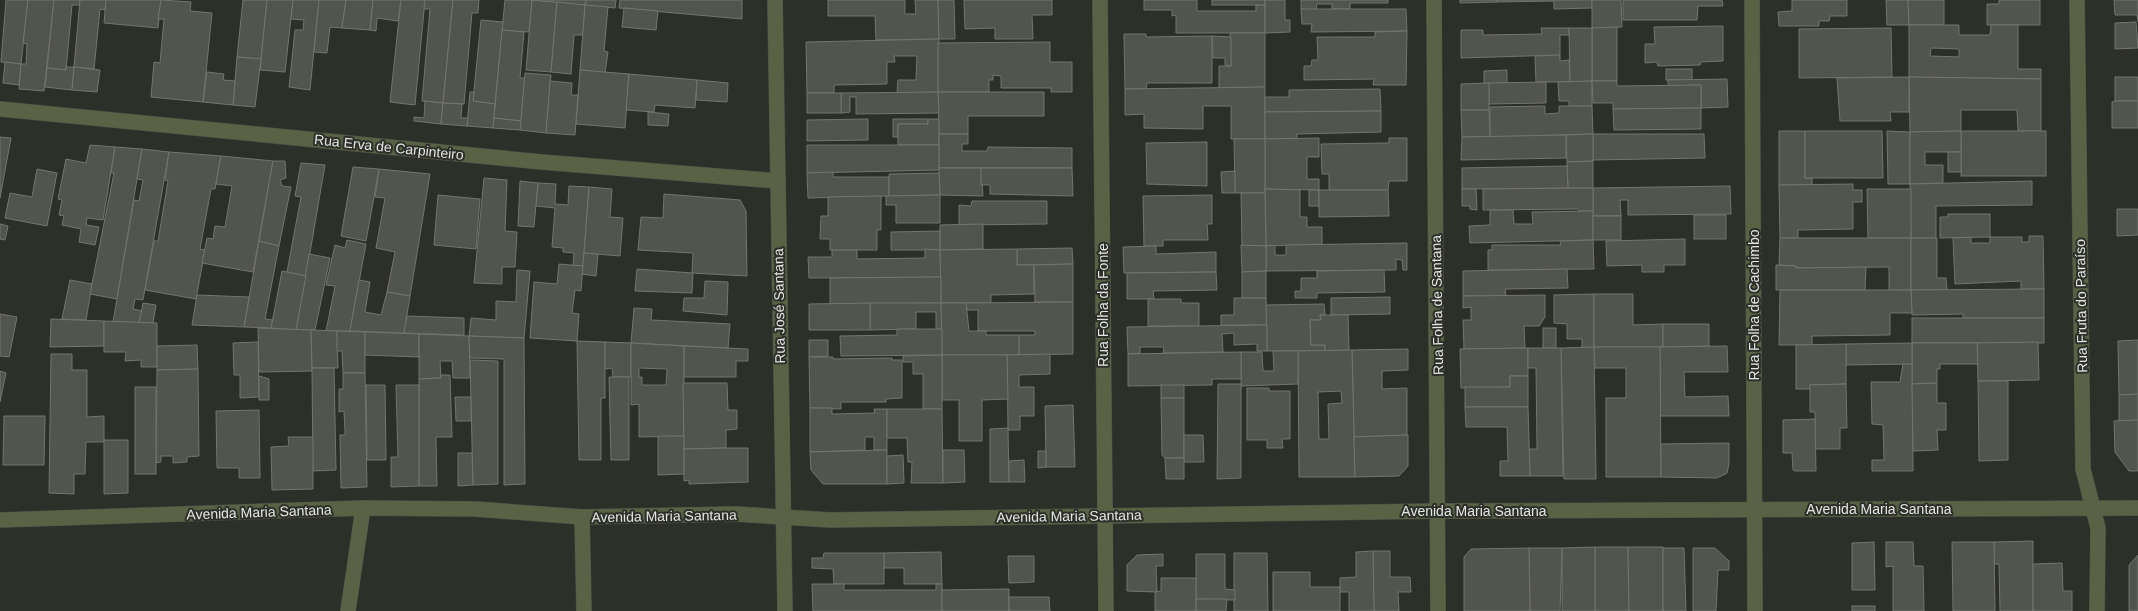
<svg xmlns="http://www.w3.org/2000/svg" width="2138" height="611" font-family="Helvetica,sans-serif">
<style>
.building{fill:#52544e;stroke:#73756f;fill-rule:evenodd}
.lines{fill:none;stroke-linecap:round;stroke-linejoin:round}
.minor-casing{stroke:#4a4c47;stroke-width:16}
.minor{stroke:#596244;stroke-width:15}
.labels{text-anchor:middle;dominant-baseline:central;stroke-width:4;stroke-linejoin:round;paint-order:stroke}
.street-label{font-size:14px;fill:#e4e5e2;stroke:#2d2f29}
</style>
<rect width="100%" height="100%" fill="#2d2f29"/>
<g class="building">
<path d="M6,0H28L21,64L1,62Z"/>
<path d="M28,0H54L44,91L19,89L21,64H26L27,44L23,43Z"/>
<path d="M54,0H80V5H72L66,70L47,68Z"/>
<path d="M80,0H106L105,10L100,9L94,69L74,67Z"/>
<path d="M106,0H161L158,28L104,23Z"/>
<path d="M161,0L191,2L190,11L212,13L203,102L151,97L154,62L160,63L164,19H158Z"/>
<path d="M243,0H267L261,59L237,57Z"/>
<path d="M267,0H293L285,72L260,70Z"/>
<path d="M293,0H319L310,90L289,87L295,30H303L304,20L291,19Z"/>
<path d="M319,0H346L342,28L330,27L327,53L314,52Z"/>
<path d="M346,0H373L370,30L342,28Z"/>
<path d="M373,0H401L398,21L377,18L376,31L370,30Z"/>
<path d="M401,0H425L415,105L390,102Z"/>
<path d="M425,0H453L443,103L422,101L430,9H424Z"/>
<path d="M453,0H479L478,13H472L464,104L443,103Z"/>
<path d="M505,0H532L529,32L502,30Z"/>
<path d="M532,0L557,2L551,72L526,70Z"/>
<path d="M532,0H586L585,5Z"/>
<path d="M586,0H616L615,8L585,5Z"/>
<path d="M620,0H742V19L619,8Z"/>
<path d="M828,0H905V14H916L915,0H938L939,39L876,40L875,16H828Z"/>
<path d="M938,0H954L955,39H939Z"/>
<path d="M964,0H1052V15H1032L1033,39H995V28L965,29Z"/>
<path d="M1144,0H1197V11H1256V5H1265V33H1176V15L1172,16V10H1144Z"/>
<rect x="1212" y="0" width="53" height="5"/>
<path d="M1265,0H1285V20H1290V32L1265,33Z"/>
<path d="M1301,0H1388V3H1350V9H1332V4H1317L1316,10L1301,9Z"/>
<path d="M1460,0H1497V2L1460,3Z"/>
<path d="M1497,0H1592V8L1554,9V1L1497,2Z"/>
<path d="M1592,0H1621L1622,27L1592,28Z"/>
<path d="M1623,0H1722L1723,6H1698L1697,20H1623Z"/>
<path d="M1792,0H1847V16H1830L1829,21H1819V26H1779L1778,12L1792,11Z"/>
<path d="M1886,0H1908L1909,25H1887Z"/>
<path d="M1908,0H1944V25H1909Z"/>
<path d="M1999,0H2040V25H1987V4H1999Z"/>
<path d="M2114,0H2138V22L2137,15H2115Z"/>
<path d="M557,2L585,5L583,35H574L571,74L551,72Z"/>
<path d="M585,5L608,7L604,51L608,52L605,73L580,70Z"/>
<path d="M624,8L658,11L656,30L622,27Z"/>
<path d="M1301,9H1406L1407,31L1311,32L1312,24H1302Z"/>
<path d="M481,20L503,22L495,104L473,101Z"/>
<path d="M2136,22L2138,48L2115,49V23Z"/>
<path d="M1909,25H1959V35H1990L1991,25H2018V69H2041V79L1909,77ZM1931,48L1959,49V57L1930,56Z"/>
<path d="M1723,26V61L1701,62L1700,65L1658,66L1657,62L1645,63V44H1655L1654,27Z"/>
<path d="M1617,27V81H1592V28Z"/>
<path d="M1541,28H1569V35H1560V55L1461,58V30H1483V35L1542,34Z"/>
<path d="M1569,28H1592V81L1570,82Z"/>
<path d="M1891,28L1892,77L1799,78V29Z"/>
<path d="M502,30L524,32L520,78H525L521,121L494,118Z"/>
<path d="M1407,31L1406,85H1373L1374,79L1304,80V66H1311L1312,60H1318L1317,37H1375V32Z"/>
<path d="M1230,33H1265V87L1219,88V66H1231Z"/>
<path d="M1124,34H1146V37L1212,36V83H1147L1146,89H1125Z"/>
<path d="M1212,36L1231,37V66L1225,65V58H1213Z"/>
<path d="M939,39L938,92L897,93L898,80H916L917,56H894L895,62H887V84L834,85V93H807L806,42Z"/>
<path d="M1050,42V62H1072V92H1051V88H1001V76L993,75V80H989V92H938V43Z"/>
<path d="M1560,55V61L1569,60L1570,82H1536L1535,56Z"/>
<path d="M237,57L261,59L255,107L233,105Z"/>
<path d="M5,62L21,64L19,85L3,83Z"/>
<path d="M66,67H74L72,90L45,87L47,68L66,70Z"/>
<path d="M74,67L100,70L97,92L72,90Z"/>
<rect x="1666" y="69" width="26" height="11"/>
<path d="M580,70L629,74L625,128L576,124Z"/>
<path d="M1507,70V83L1484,84V71Z"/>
<path d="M207,72L224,74L223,80L235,81L233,105L203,102Z"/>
<path d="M525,73L551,75L546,133L520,130Z"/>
<path d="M629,74L697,80L695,108L655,105L654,112L626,110Z"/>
<path d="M1909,77L2041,79V131H2018L2017,110H1961V131L1910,132Z"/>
<path d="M1909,77V112H1890L1891,121H1840L1837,78Z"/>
<rect x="2115" y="77" width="23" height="24"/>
<path d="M1727,79L1728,107L1701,108V85L1668,86V80Z"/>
<path d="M697,80L728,83L727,102L696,100Z"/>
<path d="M550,81L572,83L571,95H578L575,135L546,133Z"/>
<path d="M1592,81V106H1569V101H1559L1558,82Z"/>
<path d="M1592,81H1617V86L1701,85V108L1613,109V103H1593Z"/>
<path d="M1546,82V103L1489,104V83Z"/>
<path d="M1489,83V110H1461V84Z"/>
<path d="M1265,87V139H1231V106H1203V129L1144,128V114L1125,115V89Z"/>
<path d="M1380,89L1381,111L1265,112V97H1289V90Z"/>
<path d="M470,92H474L473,101L495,104L493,128L467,126Z"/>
<path d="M938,92H1044V116H968V134H939Z"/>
<path d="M938,92L939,113L856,114V97H850V112L841,113V93Z"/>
<rect x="807" y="93" width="34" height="20"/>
<path d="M425,101L443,103L441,124L414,121V117L424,118Z"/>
<path d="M2115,101H2138V128H2112V102Z"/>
<path d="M443,103L462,104L461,118H468L467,126L441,124Z"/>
<path d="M1545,106V114L1559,113V106H1592L1593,134L1490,137V107Z"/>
<path d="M1701,108V129L1614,130L1613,109Z"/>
<path d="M1461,110H1489L1490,137H1462Z"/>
<path d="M1381,111V132L1297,134V139H1265V112Z"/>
<path d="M648,112L669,114L668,126L648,125Z"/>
<path d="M494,118L521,121L520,130L493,128Z"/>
<path d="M868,119V140L807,141V120Z"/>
<path d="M893,119H928V124H898V137H893Z"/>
<path d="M928,119H939V145H898V124H928Z"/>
<path d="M1779,131H1805V178H1812V185H1779Z"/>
<path d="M1805,131H1882L1883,178H1805Z"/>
<path d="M1887,131L1910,132V184H1888Z"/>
<rect x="1961" y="131" width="85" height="45"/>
<path d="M1961,131V152H1925V165H1943V183L1910,184V132Z"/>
<path d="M939,134H968V144H962V151H987L988,147L1072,148V168H939Z"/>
<path d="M1593,134H1704L1705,158L1593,160Z"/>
<path d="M1593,134V161L1567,162L1566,135Z"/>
<path d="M1566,135V158L1461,160L1462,137Z"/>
<path d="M0,137L11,138L0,198Z"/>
<path d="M1319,138V157H1307V179H1319V190L1265,189V139Z"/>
<path d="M1389,138H1407V181H1389L1388,190H1329V174H1322L1321,144L1389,143Z"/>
<path d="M1234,139H1265V193H1235Z"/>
<path d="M1207,142V186L1147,184L1146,143Z"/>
<path d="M90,145L115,147L103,220L87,218L86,225L99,227L95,245L79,242L81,229L62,225L64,216L59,215L62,200L58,199L66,159L86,163Z"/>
<path d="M807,145H939V170L807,173Z"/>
<path d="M115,147L142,149L117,299L90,294L114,173H111Z"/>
<path d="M142,149L169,152L143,300L135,299L133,309L142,311L139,323L113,322L134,200L139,201L143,180L137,179Z"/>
<path d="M169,152L221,156L215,189H211L200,249L205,250L196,299L145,290L154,241H158L168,181L165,180Z"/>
<rect x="1948" y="152" width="13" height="20"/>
<path d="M221,156L273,161L253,272L202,263L207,238L213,239L215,226L225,227L232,186L216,184Z"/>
<path d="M273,161H285L286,178L280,180L282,186L291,187L279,246L259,241Z"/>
<path d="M1593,161V188H1568L1567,162Z"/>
<path d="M301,163L325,165L306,276L287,272L301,197L295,196Z"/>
<path d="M1567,166L1568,188L1462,189V168Z"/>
<path d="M353,167L379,169L366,241L341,236Z"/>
<path d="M939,168H981L983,196L940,195Z"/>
<path d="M981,168H1072L1073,196L990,194V185H981Z"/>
<path d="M37,169L57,173L47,226L5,218L10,193L32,197Z"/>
<path d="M379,169L430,174L410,296L387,292L395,252L376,248L385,198L375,197Z"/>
<path d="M1235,171V193H1222L1221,172Z"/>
<path d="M833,172V177H889V196L808,198L807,173Z"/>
<path d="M939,173L940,195L889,196V174Z"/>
<path d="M484,178L507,180L505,231L517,232L515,267H502V284L474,283Z"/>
<path d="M520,181L538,183L534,227L518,226Z"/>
<path d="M2032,181V205L1936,206V238H1911L1910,184Z"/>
<path d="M538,183L556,184L555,204L568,205L569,186L589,187L583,266H573L574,253L563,252V248L552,247L555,208L536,206Z"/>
<path d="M1853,184V190H1862V202H1853V229L1798,230V238H1780L1779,185Z"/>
<path d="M1730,186L1731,214L1628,215V200H1620L1621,216H1593V188Z"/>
<path d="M589,187L612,189L610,217L623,218L620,256L584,253Z"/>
<path d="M1593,188V211H1579L1578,209L1483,210V189Z"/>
<path d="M1265,189L1300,190V217H1307V227H1322V244L1266,246Z"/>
<path d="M1462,189H1476L1477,210L1470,209V206H1462Z"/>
<path d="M1867,189H1911V238H1868Z"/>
<rect x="1309" y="190" width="10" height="16"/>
<path d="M1319,190H1388L1389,216L1319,217Z"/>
<path d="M1241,193H1265L1266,246H1242Z"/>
<path d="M664,194L740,200L746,211L747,276L692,273L693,253L638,250L641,217L663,218Z"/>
<path d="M438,195L480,199L476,249L434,245Z"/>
<path d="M940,195V223H896V205H886V196Z"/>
<path d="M1212,195V224H1207L1208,240H1163V246H1144L1143,196Z"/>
<path d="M881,196V230H877V250H830V239H820L821,216H828V197Z"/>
<path d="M972,201H1047V224L959,225V205L971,206Z"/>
<path d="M2117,209H2138V235L2117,236Z"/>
<path d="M1490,210H1513L1514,224H1533L1532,212L1593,211V240L1470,243L1469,226L1490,225Z"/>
<path d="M1948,214H1990V237L1940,238V217H1948Z"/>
<rect x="1694" y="215" width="32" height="24"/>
<rect x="1593" y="216" width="28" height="24"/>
<path d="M0,224L8,226L5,240L0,239Z"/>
<path d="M983,224V249L940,250V225Z"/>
<path d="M940,231V250H891V232Z"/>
<path d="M2029,236H2043L2044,289H2021V281L1955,284L1953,238L1971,237V243H1990V237H2022V242H2029Z"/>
<path d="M1780,238H1911V290H1889V267L1796,268V266L1779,265Z"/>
<path d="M1911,238H1937V278H1946L1947,290H1911Z"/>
<path d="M1685,239V265H1664V272H1642V265L1607,266L1606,241Z"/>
<path d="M347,240L366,244L350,331H326L335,286L326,285L335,245L345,248Z"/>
<path d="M1593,240L1594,269L1488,270V250H1492V245H1561L1560,241Z"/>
<path d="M259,241L279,246L265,319L273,320L271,328L244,327Z"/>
<path d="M1407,243V270H1403L1402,260L1396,259V270L1266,271V246L1275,245V255H1286V245Z"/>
<path d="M1241,245L1266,246V271L1242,272Z"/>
<path d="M1156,246V254L1216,252V272L1124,273L1123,247Z"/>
<path d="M1072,248L1073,264L1017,265V249Z"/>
<path d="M925,249L940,250L941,277L809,278L808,257H832V250H857V259L925,258Z"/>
<path d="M1017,249V265H1034V294L991,295V303H941L940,250Z"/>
<path d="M584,253L598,254L596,276L582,274Z"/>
<path d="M309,254L330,258L315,330H296Z"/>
<path d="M559,264L583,266L581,291L575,290L572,313L579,314L577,341L530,338L534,282L557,284Z"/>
<path d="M1073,264V302H1035L1034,265Z"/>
<path d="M1776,265L1796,266V268L1866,267L1865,290H1776Z"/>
<path d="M637,269L693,273L692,293L635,291Z"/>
<path d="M1567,269L1568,288L1505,289L1506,296H1463V271Z"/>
<path d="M517,270L530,271L524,338L469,336L471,318L496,320V301L516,302Z"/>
<path d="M1384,270L1385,292L1317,293V298H1295V291H1301V278H1317V271Z"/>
<path d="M282,271L306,276L296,330L271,328Z"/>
<path d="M1266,271V298H1242V272Z"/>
<path d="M1216,272L1217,290L1153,291L1154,299H1127V273Z"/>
<path d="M941,277V303L830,304V278Z"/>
<path d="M70,280L92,284L86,320L62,319Z"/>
<path d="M359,280L370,282L365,312L381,315L387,292L410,296L404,333L350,331Z"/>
<path d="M705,281L728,282L727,315L683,311L684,298H704Z"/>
<path d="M2044,289V318H1963V314L1912,315L1911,290Z"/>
<path d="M1780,290H1911L1912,313H1890V335L1812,336V345H1779Z"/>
<path d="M1594,294V347L1582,348V339H1567V324L1554,323V295Z"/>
<path d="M1594,294H1633V325L1663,324V347H1594Z"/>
<path d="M197,295L249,297L244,327L192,325Z"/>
<path d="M1545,295V317L1539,326H1524L1525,348L1464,349L1463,320H1471V307L1463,308V296Z"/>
<path d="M1390,297V314L1331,315V298Z"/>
<path d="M1234,298H1266L1267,325H1221V315H1234Z"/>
<path d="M1148,299H1181V303H1199V326H1148Z"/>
<path d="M1073,302V354L1019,355V335H1035V331H978V310H967L966,303Z"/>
<path d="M143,303L156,305L153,323H139Z"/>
<path d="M870,303H941L942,329H936V312H916V329L870,330Z"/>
<path d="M870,303V330H809V304Z"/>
<path d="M941,303H966L969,331H986V335H1019V355H942Z"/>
<path d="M1324,304L1325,315H1320L1321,320H1310L1311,345H1325V351H1267L1266,305Z"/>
<path d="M634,308L652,309L651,320L730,324L728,348L631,343Z"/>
<path d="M0,314L17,317L9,357L0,356Z"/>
<path d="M1320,315H1348L1349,350L1325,351V345H1311L1310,320H1321Z"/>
<path d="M407,316L464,318V335L404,333Z"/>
<rect x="1912" y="318" width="132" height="25"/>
<path d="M51,319L104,321V346L50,347Z"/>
<path d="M104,321L157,323V367H141V360L125,361L126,352H104Z"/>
<path d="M1663,324H1709V346L1663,347Z"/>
<path d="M1267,325V351H1257V344L1234,345V333L1222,334L1223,352L1163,353L1164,347H1140V353L1128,354L1127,327Z"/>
<path d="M258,328L311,330L312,371L259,372Z"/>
<rect x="1543" y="328" width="13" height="20"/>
<path d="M897,329H942V355L841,356L840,336L897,335Z"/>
<path d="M311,330L337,331L338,368H312Z"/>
<path d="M337,331L365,332V373H343L342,351H337Z"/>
<path d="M365,332L419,334V357L365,355Z"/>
<path d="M419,334L469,336L470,378H453L452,361H440L441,378L419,379Z"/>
<path d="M469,336L524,338L525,484L504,485V359L470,358Z"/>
<path d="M809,340H828V356L809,357Z"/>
<path d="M2138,340V394L2119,395L2118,341Z"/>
<path d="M577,341L605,342V398H601V460H579Z"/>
<path d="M258,342L259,397L240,398V375H234L233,343Z"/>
<path d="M605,342L631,343V377H613L612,368L605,369Z"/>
<path d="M2038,342L2039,380L1978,381L1977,343Z"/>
<path d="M631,343L684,346V436L639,437V404L631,405ZM639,368L667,369L666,385H642V377H639Z"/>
<path d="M1912,343H1977L1978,364H1940V369H1937V383L1912,384Z"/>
<path d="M1912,343V364L1846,365V344Z"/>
<path d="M1846,344V384L1810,385V389H1796V345Z"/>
<path d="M197,345L198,369L157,370V346Z"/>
<path d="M684,346L748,349V361H736V377H684Z"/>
<path d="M1727,346L1728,372H1684L1685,397L1728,396L1729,416H1660V347Z"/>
<path d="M1594,347H1660L1661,477H1606V398H1626V368H1595Z"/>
<path d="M1594,347L1596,479H1564L1561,348Z"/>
<path d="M1528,348V376H1510V387L1461,388L1460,349Z"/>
<path d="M1528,348H1561L1563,476H1530L1529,449H1537L1536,368H1528Z"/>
<path d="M1408,349V370L1382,371V389L1407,388V435L1354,437L1352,350Z"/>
<path d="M1352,350L1355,477H1299L1298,351ZM1341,391L1342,403L1328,404L1329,439H1319L1318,392Z"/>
<path d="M1273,351H1298V384L1241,386V352H1262L1263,371H1274Z"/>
<path d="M1241,352V379H1212V385L1128,386V354Z"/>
<path d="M51,354H72V370H87V417L104,416V442H86L85,474H74V494L49,493Z"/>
<path d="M1050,354V374L1019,375V387H1034V416H1020V430H1008L1007,355Z"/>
<path d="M942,355H1007L1008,399L982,400V441H959V400H942Z"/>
<path d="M942,355V409H923V374H913V362H903V356Z"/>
<path d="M809,357H833V359L892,358V360H902V398L886,399V402H841V409L810,408Z"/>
<path d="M470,360L498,361V484L473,485Z"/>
<path d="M1903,364H1912L1913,471H1872V460H1884L1883,425L1872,424L1871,382H1900Z"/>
<path d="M312,368H334L336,470L313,471Z"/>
<path d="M198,369L199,456L187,457V462L173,463V456H161V462L156,463L157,370Z"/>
<path d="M0,371L6,373L0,402Z"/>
<path d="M343,373H365L367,487L341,488L340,435H345V431L344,411L339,412V389H343Z"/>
<path d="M440,375H450L452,437H436L437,486H419V379L441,378Z"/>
<path d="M259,376L269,379V400H259Z"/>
<path d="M1510,376H1528V407H1465V387H1510Z"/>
<path d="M609,377H629V460H611Z"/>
<path d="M1978,381H2008V460L1979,461Z"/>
<path d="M683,383H727L728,410H737V429L726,430V448L684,449Z"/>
<path d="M1937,383V403H1946V430H1937L1938,450L1913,451L1912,384Z"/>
<path d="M1218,384H1241V478L1217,479Z"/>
<path d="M1846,384L1847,428H1840V449H1815V412H1810V385Z"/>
<path d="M366,385H385L386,460H367Z"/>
<path d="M396,385H419V486L391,487V457H398Z"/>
<rect x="1161" y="385" width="23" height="13"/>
<rect x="135" y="387" width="21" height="87"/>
<path d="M1247,388H1269V391H1290V439H1282L1283,448H1267V440H1247Z"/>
<path d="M2138,394V420L2119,421V395Z"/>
<path d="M455,397H471V421H456Z"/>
<path d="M1161,398H1184V458H1165L1162,455Z"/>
<path d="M1073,405L1075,467H1046L1045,406Z"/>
<path d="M1465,407H1528L1530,476H1500V461H1508L1507,427H1466Z"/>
<path d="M810,408H832V414L875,413L874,409H887V450H874V437H865V450L810,452Z"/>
<path d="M887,409H942L943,483H911L912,462H908L907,438H887Z"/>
<path d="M259,410L260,478H239V468H217L216,411Z"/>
<path d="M4,416H45L44,465H3Z"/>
<path d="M1815,419L1816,471H1795L1793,470L1792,453H1783V420Z"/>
<path d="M2138,420V471H2129L2115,452L2114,421Z"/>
<path d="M1008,428L1009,482H990V429Z"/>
<path d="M1184,435H1203L1204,462H1184Z"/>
<path d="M1408,435V466L1399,476L1355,477L1354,437Z"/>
<path d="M658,436H684V474L658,475Z"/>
<path d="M288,437H313V489L272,490L271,447L289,446Z"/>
<path d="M104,440H128V493L104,494Z"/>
<path d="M1729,443V464L1727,473L1717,478L1661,477V444Z"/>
<path d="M726,448H748V482L689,484V480L684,481V449Z"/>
<path d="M887,450V484H823L811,470L810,452Z"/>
<path d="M943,450H964L965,482L943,483Z"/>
<path d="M1038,451H1046V467L1038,468Z"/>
<path d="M458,453H472L473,485L458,486Z"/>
<path d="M903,455L904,483L887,484V456Z"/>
<path d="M1165,458H1184V479H1166Z"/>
<path d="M1024,460L1025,482H1009V461Z"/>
<path d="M2033,541V611H2000L1999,564H1994V542Z"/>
<path d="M1874,542L1875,590H1852V543Z"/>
<path d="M1886,542H1913L1914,566H1923L1924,611H1893V566L1886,567Z"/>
<path d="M1952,542H1994L1995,611H1953Z"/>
<path d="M1595,547H1628L1629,611H1595Z"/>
<path d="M1595,547V611H1562V548Z"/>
<path d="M1628,547H1663V611H1629Z"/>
<path d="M1529,548H1562L1560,611H1530Z"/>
<path d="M1529,548L1530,611H1464V557L1471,549Z"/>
<path d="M1663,548H1684L1686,611H1663Z"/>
<path d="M1693,548H1715L1729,561V570H1718L1716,611H1693Z"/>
<path d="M1373,551H1390V577H1410L1411,592H1398L1399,611H1374Z"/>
<path d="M1373,551L1374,611H1349V592H1340V578L1356,577V552Z"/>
<path d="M941,552L942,584H904V568H884V553Z"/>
<path d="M824,553H884V584H834L833,569L812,568V558H823Z"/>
<path d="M1234,553H1267L1268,611H1234Z"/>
<path d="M1163,554V566H1156L1157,592L1127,591V565L1137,555Z"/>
<path d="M1196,554H1225V589L1235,590V600L1196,599Z"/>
<path d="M2138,555V611H2129V565Z"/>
<path d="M1008,556H1034V582L1009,583Z"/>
<path d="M2062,563L2063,591H2072V611H2033V564Z"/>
<path d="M1273,572H1310V587H1340V611H1273Z"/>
<path d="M1161,578H1196V611H1155V592L1161,591Z"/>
<path d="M812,584H844V590H936V584H942V611H813Z"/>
<path d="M1009,589V611H942V590Z"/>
<path d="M1009,597H1049L1050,611H1009Z"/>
<path d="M1196,599H1227L1226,611H1196Z"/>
<rect x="1852" y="606" width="23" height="5"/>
</g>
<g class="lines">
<g class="minor-casing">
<g id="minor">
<path d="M775,0L785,611"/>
<path d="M1100,0L1106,611"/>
<path d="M1434,0L1438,611"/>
<path d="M1752,0L1755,611"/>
<path d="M2077,0L2083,469L2098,528L2097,611"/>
<path d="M0,109L542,162L778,181"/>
<path d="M582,517L584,611"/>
<path d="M0,520L363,508L475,509L582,517L736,514L830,520L1439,511L2138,508"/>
<path d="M348,611L363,508"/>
</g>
</g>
<use href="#minor" class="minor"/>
</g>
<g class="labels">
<g class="street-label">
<text transform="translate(389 147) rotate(6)">Rua Erva de Carpinteiro</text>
<text transform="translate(1103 305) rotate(-90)">Rua Folha da Fonte</text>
<text transform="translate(1437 305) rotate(-91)">Rua Folha de Santana</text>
<text transform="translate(1754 305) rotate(-90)">Rua Folha de Cachimbo</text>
<text transform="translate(779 306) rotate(-91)">Rua José Santana</text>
<text transform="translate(2081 306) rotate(-91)">Rua Fruta do Paraíso</text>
<text x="1879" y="509">Avenida Maria Santana</text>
<text x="1474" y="511">Avenida Maria Santana</text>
<text transform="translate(259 512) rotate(-2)">Avenida Maria Santana</text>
<text transform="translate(664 516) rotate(-1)">Avenida Maria Santana</text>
<text transform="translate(1069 516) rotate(-1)">Avenida Maria Santana</text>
</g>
</g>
</svg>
